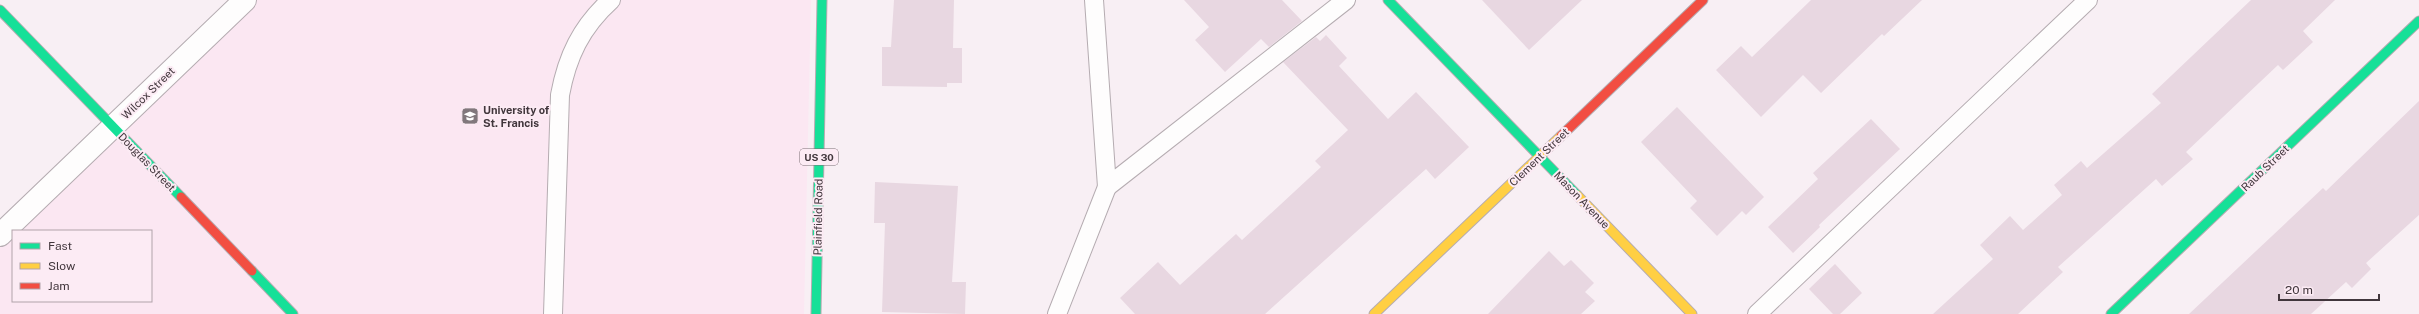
<svg xmlns="http://www.w3.org/2000/svg" width="2419" height="314" font-family="'Public Sans',sans-serif">
<style>
.built{fill:#fbe7f2;fill-rule:evenodd}
.building{fill:#e8d7e1}
.lines{fill:none;stroke-linecap:round;stroke-linejoin:round}
.lane-casing{stroke:#b5acb1;stroke-width:20}
.street-casing{stroke:#b5acb1;stroke-width:24}
.fast-casing{stroke:#b5acb1;stroke-width:11}
.slow-casing{stroke:#b5acb1;stroke-width:11}
.jam-casing{stroke:#b5acb1;stroke-width:11}
.lane{stroke:#fefdfd;stroke-width:18}
.street{stroke:#fefdfd;stroke-width:22}
.fast{stroke:#16e098;stroke-width:9}
.slow{stroke:#ffcf43;stroke-width:9}
.jam{stroke:#f24e42;stroke-width:9}
.labels{text-anchor:middle;dominant-baseline:central;stroke-width:4;stroke-linejoin:round;paint-order:stroke}
.shield{fill:#fcebf4;stroke:#796c73;stroke-width:1}
.shield-label{font-size:10px;font-weight:bold;fill:#41363c}
.street-label{font-size:11px;fill:#41363c;stroke:#fcebf4}
.poi-label{font-size:11px;font-weight:bold;fill:#41363c;stroke:#fcebf4;text-anchor:start}
</style>
<rect width="100%" height="100%" fill="#f8eff4"/>
<path class="built" d="M253,0H811L804,314H0V241ZM13,231H151V301H13Z"/>
<g class="building">
<path d="M894,0H954L953,48H962V83H947V87L882,86V47H891Z"/>
<path d="M1184,0H1282L1302,21L1269,47L1261,39L1225,72L1195,40L1209,27Z"/>
<path d="M1482,0H1582L1529,50Z"/>
<path d="M1811,0H1922L1884,36L1882,34L1821,93L1803,75L1761,117L1716,70L1741,46L1752,57Z"/>
<path d="M2251,0H2335L2303,31L2313,42L2283,70L2278,65L2186,152L2193,159L2162,186L2156,179L2058,267L2063,272L2018,314H1933L1993,259L1980,245L2010,216L2023,230L2062,195L2054,185L2081,161L2087,168L2161,103L2152,94Z"/>
<path d="M1326,35L1347,58L1339,66L1388,119L1416,92L1469,147L1435,179L1426,169L1265,314H1135L1120,298L1158,262L1180,285L1236,234L1242,240L1321,167L1315,161L1348,130L1283,62L1316,37L1320,41Z"/>
<path d="M2419,101V215L2366,263L2371,269L2352,288L2346,282L2311,314H2189L2323,188L2326,191Z"/>
<path d="M1677,107L1764,197L1746,215L1742,211L1717,236L1690,208L1697,201L1641,142Z"/>
<path d="M1871,119L1900,149L1819,225L1820,227L1793,253L1768,227L1818,179L1813,173Z"/>
<path d="M875,182L958,186L952,282H966L965,314L882,312L885,223H874Z"/>
<path d="M1549,251L1564,266L1571,260L1594,283L1585,292L1595,301L1581,314H1488Z"/>
<path d="M1835,264L1862,293L1840,314H1833L1809,289Z"/>
</g>
<g class="lines">
<g class="lane-casing">
<g id="lane">
<path d="M1094,0L1107,187L1346,0"/>
<path d="M553,314L560,95C567,57 581,27 611,0"/>
<path d="M1057,314L1107,187"/>
<path d="M1757,314L2088,0"/>
</g>
</g>
<g class="street-casing">
<path id="street" d="M0,235L245,0"/>
</g>
<g class="fast-casing">
<g id="fast">
<path d="M1388,0L1577,195"/>
<path d="M0,10L181,197"/>
<path d="M252,271L293,314"/>
<path d="M816,314L822,0"/>
<path d="M2111,314L2419,21"/>
</g>
</g>
<g class="slow-casing">
<g id="slow">
<path d="M1577,195L1692,314"/>
<path d="M1374,314L1561,136"/>
</g>
</g>
<g class="jam-casing">
<g id="jam">
<path d="M1561,136L1703,0"/>
<path d="M181,197L252,271"/>
</g>
</g>
<use href="#lane" class="lane"/>
<use href="#street" class="street"/>
<use href="#fast" class="fast"/>
<use href="#slow" class="slow"/>
<use href="#jam" class="jam"/>
</g>
<defs>
<g id="university-square" transform="scale(0.9)"><rect x="-9" y="-9" width="18" height="18" rx="4" fill="#81777c" stroke="#fcebf4"/><path d="M0-5L7-2L0 1L-7-2ZM-4 1L0 2.5L4 1V4Q0 6-4 4Z" fill="#fff"/></g>
</defs>
<g fill-rule="evenodd">
<use href="#university-square" x="470" y="116"/>
</g>
<g class="labels">
<rect class="shield" x="800" y="149" width="38" height="16" rx="3"/>
<g class="shield-label">
<text x="819" y="157">US 30</text>
</g>
<g class="street-label">
<text transform="translate(148 93) rotate(-44)">Wilcox Street</text>
<text transform="translate(1539 157) rotate(-44)">Clement Street</text>
<text transform="translate(147 162) rotate(46)">Douglas Street</text>
<text transform="translate(2265 168) rotate(-44)">Raub Street</text>
<text transform="translate(1582 200) rotate(46)">Mason Avenue</text>
<text transform="translate(818 217) rotate(-89)">Plainfield Road</text>
</g>
<g class="poi-label">
<text x="483" y="110">University of<tspan x="483" dy="13">St. Francis</tspan></text>
</g>
</g>
<rect x="12" y="230" width="140" height="72" fill="#fcebf4" stroke="#b1a3aa"/>
<rect x="20" y="243" width="20" height="6" fill="#16e098" stroke="#b1a3aa"/>
<text x="48" y="250" font-size="12" fill="#41363c">Fast</text>
<rect x="20" y="263" width="20" height="6" fill="#ffcf43" stroke="#b1a3aa"/>
<text x="48" y="270" font-size="12" fill="#41363c">Slow</text>
<rect x="20" y="283" width="20" height="6" fill="#f24e42" stroke="#b1a3aa"/>
<text x="48" y="290" font-size="12" fill="#41363c">Jam</text>
<path d="M2279 294v6h100v-6" fill="none" stroke="#41363c" stroke-width="2"/>
<text x="2285" y="294" font-size="12" fill="#41363c" stroke="#fcebf4" stroke-width="3" paint-order="stroke">20 m</text>
</svg>
